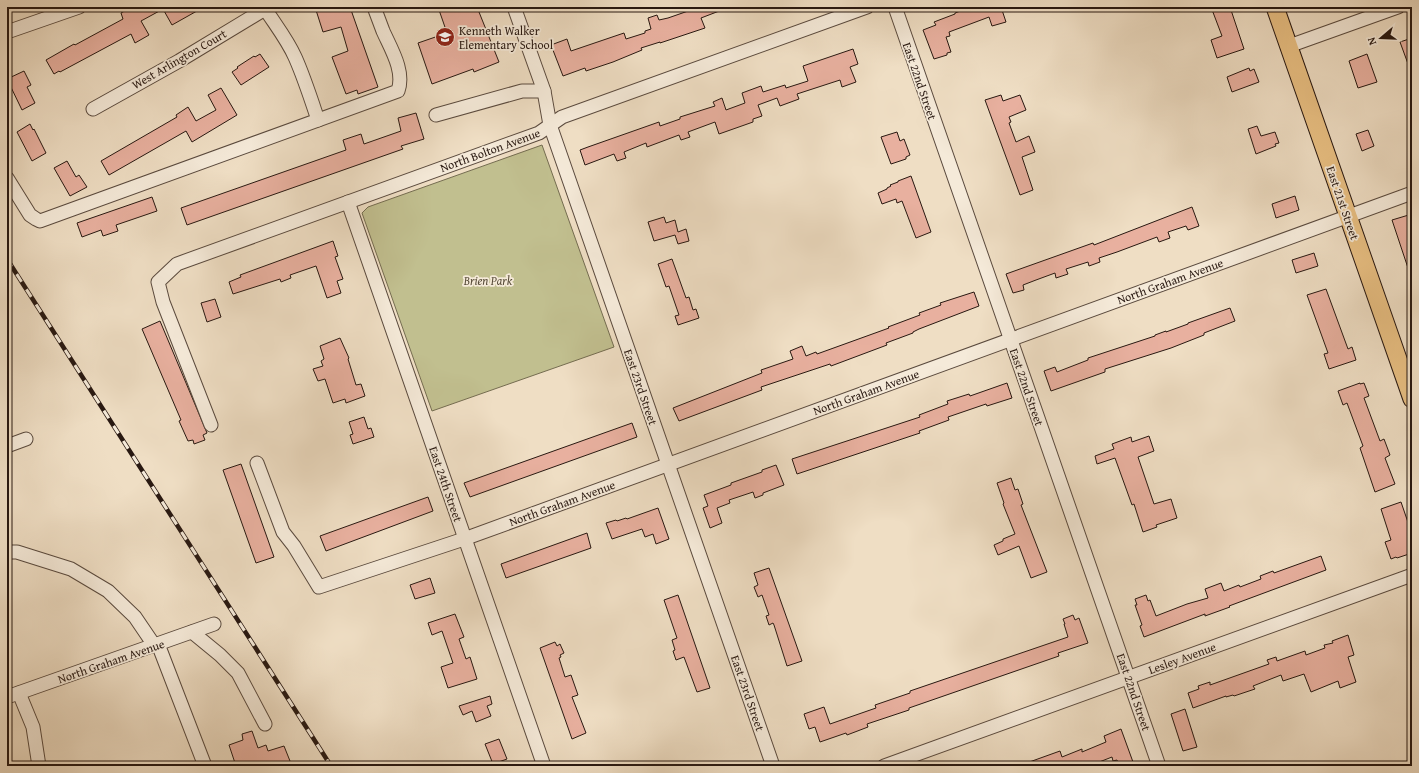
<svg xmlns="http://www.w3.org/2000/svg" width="1419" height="773" font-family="'Gentium Book Plus',serif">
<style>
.green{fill:#c1bf8f;stroke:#746c50}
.building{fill:#e8b09f;stroke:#281811}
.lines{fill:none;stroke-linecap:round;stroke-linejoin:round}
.minor-casing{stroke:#5a4a3e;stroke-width:15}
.major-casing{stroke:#281811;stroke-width:19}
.minor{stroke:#f5ead9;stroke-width:13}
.major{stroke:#e8bf82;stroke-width:17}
.rail-casing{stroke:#281811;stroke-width:4.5}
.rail{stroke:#f5ead9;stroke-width:3;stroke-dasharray:9;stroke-linecap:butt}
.labels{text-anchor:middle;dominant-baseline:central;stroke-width:3.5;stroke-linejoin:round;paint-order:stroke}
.poi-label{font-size:12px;fill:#281811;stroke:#f5ead9;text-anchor:start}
.street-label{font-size:12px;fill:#281811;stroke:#f5ead9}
.park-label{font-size:12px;font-style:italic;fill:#564a37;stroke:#f5ead9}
</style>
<rect width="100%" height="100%" fill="#efdec4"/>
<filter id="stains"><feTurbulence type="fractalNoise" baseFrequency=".005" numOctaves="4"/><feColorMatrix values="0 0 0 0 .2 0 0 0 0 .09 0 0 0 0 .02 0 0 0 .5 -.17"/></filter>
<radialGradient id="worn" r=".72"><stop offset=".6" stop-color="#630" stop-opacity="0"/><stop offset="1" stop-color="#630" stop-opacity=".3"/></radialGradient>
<path class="green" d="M542,145L614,347L432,411L362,213L368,207Z"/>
<g class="building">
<path d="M132,7H204L172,25L163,9L141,21L149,35L135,43L131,34L60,72L59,71L54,74L46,60L74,44L75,45L123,19L121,13Z"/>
<path d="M315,7H350L378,87L358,94L357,90L346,94L332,57L348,51L341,27L323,32Z"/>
<path d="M438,7H477L499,62L474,72L473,69L432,84L418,43L447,33Z"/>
<path d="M690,7L727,8L701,18L705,28L660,43V42L641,48L642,50L613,62L586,71L585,68L563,76L551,45L567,39L571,51L624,33L626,39L645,33V31L651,29L648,18L657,15L659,20L668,18L691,10Z"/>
<path d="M971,7H1001L1006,22L992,26L989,17L949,32L950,36L946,37L951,52L947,53V55L934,59L923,30L936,25L934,22L955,14V13Z"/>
<path d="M1211,7H1230L1244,49L1217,58L1211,40L1222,36Z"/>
<path d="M1412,38V71L1411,72L1400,42Z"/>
<path d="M853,49L858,64L850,67L856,82L842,87L840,80L797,94L799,99L780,106L777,98L758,105L762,116L753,119V122L719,134L715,122L688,132L690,137L681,140L679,135L647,147L646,143L624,152L626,158L617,161L614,154L585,165L580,150L588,147L659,122L660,126L680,119V117L715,106L713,102L722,98L726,110L745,103L742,93L761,86L763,92L785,85L786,88L808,81L803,66Z"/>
<path d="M260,54L269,67L241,85L232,72L238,68L237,67L254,56L255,57Z"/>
<path d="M1367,54L1377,82L1358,88L1349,61Z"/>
<path d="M1249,68L1250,71L1254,69L1259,82L1232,92L1227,77Z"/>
<path d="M24,71L31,85L27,87L35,103L22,110L7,79Z"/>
<path d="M221,88L237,115L192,142L186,131L109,175L101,161L177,117L176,115L188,107L196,121L216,110L208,95Z"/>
<path d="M1001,95L1003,101L1020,95L1026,110L1009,117L1011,122L1009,123L1016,142L1029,136L1035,152L1022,157L1033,190L1020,195L985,100Z"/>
<path d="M416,113L424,139L401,146L403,149L187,225L181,208L346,150L343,140L361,134L364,144L401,131L398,118Z"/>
<path d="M30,124L33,130L34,129L46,153L32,161L17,132Z"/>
<path d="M1257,126L1261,136L1275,132L1279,143L1275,144L1276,146L1256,154L1248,129Z"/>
<path d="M1368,130L1374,146L1362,151L1356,134Z"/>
<path d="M897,132L900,141L904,139L910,155L906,157V159L891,164L881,137Z"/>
<path d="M67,161L76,177L79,175L87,187L70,196L54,168Z"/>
<path d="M911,176L931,232L916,238L902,201L897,203L896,199L882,204L878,193L887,189V188L891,186L890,185L898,182V181Z"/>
<path d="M1295,196L1299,210L1276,218L1272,204Z"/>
<path d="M152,197L157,211L116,225L118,231L103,236L101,230L82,237L77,223Z"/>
<path d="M1192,207L1199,226L1188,230L1186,226L1168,232L1170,238L1159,242L1157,237L1117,252L1099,258L1100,262L1089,266L1088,262L1066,269L1068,274L1056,278L1055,273L1036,280L1023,285L1024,290L1013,293L1006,274L1093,243L1094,245Z"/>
<path d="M1412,214V273L1410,274L1392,220Z"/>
<path d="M664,217L666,223L675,220L678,232L686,229L689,241L678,244L675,235L654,241L648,222Z"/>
<path d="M333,241L338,256L335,257L343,279L337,281L341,293L327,298L316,266L290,275L291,278L281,282L280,279L233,294L229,282L241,277L240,275Z"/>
<path d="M1314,253L1318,266L1296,273L1292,260Z"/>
<path d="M672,259L686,298L689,297L693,310L696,309L699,318L678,325L675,316L679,315L669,286L666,287L658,264Z"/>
<path d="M1326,289L1348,349L1352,347L1356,360L1329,369L1324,354L1328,353L1307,295Z"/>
<path d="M974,292L979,306L919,329L913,332V333L886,343L887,345L831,366L830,364L761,387L762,390L679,421L673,408L762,373L761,370L793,359L790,351L802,346L806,356L816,352L817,354L889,328L888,327L920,315L919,313L941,305L940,303Z"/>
<path d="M215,299L221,317L207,322L201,303Z"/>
<path d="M1230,308L1235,321L1204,333V335L1171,348L1105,369V372L1051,391L1044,371L1055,367L1057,372L1088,360V358L1155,336V335L1166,331V332L1188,324V323Z"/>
<path d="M160,321L207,433L203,435L205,440L194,444L193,440L188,441L179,421L181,420L142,329Z"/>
<path d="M340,338L349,358L348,359L356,385L361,384L365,396L346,403L345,399L333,403L325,379L318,381L313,369L323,366L321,361L324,359L320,346Z"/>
<path d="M1007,383L1012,398L987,406L986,404L948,417L949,420L919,431L920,433L797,474L792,459L920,417L919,415L948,404L947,401L969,394L970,396Z"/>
<path d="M1360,383V384L1364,383L1369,396L1364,398L1380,441L1384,439L1390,455L1385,458L1395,484L1375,492L1360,448L1363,446L1347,403L1343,405L1338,391Z"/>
<path d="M364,417L368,429L371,428L374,437L353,444L350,435L353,434L349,422Z"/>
<path d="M632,423L637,437L470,497L464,483Z"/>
<path d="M1149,436L1154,451L1138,457L1154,504L1171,499L1177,518L1156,525L1157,527L1143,532L1134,504L1132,505L1115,458L1097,464L1095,456L1114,449L1112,444L1131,437L1132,442Z"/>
<path d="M241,464L274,557L256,563L223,470Z"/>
<path d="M776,465L784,485L763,493V495L755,498L753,492L729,500L730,503L717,508L722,523L710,528L703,508L708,506L704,495L731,485V483L762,472V470Z"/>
<path d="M1011,478L1015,490L1018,489L1023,504L1021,505L1047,572L1031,578L1019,546L998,555L994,545L1003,541V539L1015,534L1003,504L1004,503L997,483Z"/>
<path d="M428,497L433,511L326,551L320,536Z"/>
<path d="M1401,502L1412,534V553L1397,558L1396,557L1391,559L1385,542L1391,540L1381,509Z"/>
<path d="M658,508L669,539L656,544L653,534L645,537L642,529L612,539L606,523L616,520L617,521L626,518L627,519Z"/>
<path d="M587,533L591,548L506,578L501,564Z"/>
<path d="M1321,556L1326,570L1229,606L1230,607L1205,616V614L1144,637L1140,626L1142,625L1135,605H1137L1135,599L1146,595L1148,601L1150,600L1156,616L1187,604L1208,598L1205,589L1221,583L1224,591L1239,585L1240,587L1261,579L1260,576L1273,571L1274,573Z"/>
<path d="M769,568L802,661L787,666L774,625L773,623L769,625L766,616L769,615L762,595L758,597L754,587L758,585L754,573Z"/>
<path d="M430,578L435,593L415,599L410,585Z"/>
<path d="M678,595L710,688L697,692L684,657L676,660L673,651L675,650L672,640L677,638L664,600Z"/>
<path d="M455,614L464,637L459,639L466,659L470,657L477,679L448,688L441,667L453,663L442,631L432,635L428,623Z"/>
<path d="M1073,615L1075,620L1079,618L1088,643L1058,653L1059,656L909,708V710L867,724L868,727L847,735L846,733L820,742L815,727L809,729L804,714L824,707L830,724L876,708L875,705L910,693V691L1068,637L1064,624H1065L1063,619Z"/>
<path d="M1348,635L1354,655L1348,657L1356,682L1340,688L1338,681L1311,692L1304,674L1283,681L1281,675L1253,686L1255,689L1234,696L1233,695L1226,697V696L1193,708L1188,693L1199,689L1198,686L1210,682V685L1269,664L1267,660L1276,657L1277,661L1305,651L1306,655L1325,648L1324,645L1333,643L1332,641Z"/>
<path d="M555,642L557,646L560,644L564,653L560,655L561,657L559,658L565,677L571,675L578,695L572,697L586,733L572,739L540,648Z"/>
<path d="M490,696L492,704L487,706L491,716L476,722L472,711L463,715L459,706Z"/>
<path d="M1185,709L1197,747L1183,751L1171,714Z"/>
<path d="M1121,729L1133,762L1119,766L1117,760L1113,761L1112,757L1089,766H1021V765L1060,751L1062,757L1082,749V752L1106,742L1104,736Z"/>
<path d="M252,731L258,748L266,745L268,751L284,746L292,766H236L229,745L243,740L242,734Z"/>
<path d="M499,739L507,759L493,764L485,744Z"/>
</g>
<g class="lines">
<g class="minor-casing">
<g id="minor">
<path d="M264,7C274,23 287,39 295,57C304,77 311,99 318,120"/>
<path d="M514,7L544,91L550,125L773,766"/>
<path d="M895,7L1159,766"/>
<path d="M7,32L79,7"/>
<path d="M1289,46L1398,7"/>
<path d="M93,109L179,61L265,9"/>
<path d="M436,115L522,91H544"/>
<path d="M7,178L30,215L36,219L40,221L398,91C405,71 391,49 383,31C380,23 377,15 374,7"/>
<path d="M348,202L544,766"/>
<path d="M211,425L163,302L158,282L177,264L539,133L562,117L867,7"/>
<path d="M7,446L26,439"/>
<path d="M257,463L283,532L294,546L319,587L464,539L1412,193"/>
<path d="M7,552H17L71,569L108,591L135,617L154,645"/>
<path d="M192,632L220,655L238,673L265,724"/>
<path d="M158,644L205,766"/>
<path d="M19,693L33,727L39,766"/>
<path d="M7,697L214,624"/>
<path d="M884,766L1412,575"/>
</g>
</g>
<g class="major-casing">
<path id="major" d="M1275,7L1412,399"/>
</g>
<use href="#minor" class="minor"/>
<use href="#major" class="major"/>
<g class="rail-casing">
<path id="rail" d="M7,259L331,766"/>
</g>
<use href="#rail" class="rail"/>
</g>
<defs>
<g id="school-disc" transform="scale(1)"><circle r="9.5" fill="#8f2418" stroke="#f5ead9"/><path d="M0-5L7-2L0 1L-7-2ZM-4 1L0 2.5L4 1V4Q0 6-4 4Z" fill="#fff"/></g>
</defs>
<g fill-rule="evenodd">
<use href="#school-disc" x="445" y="37"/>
</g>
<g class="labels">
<g class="poi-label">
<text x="459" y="30">Kenneth Walker<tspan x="459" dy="14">Elementary School</tspan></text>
</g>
<g class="street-label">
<text transform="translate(179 59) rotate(-30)">West Arlington Court</text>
<text transform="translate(920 81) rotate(71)">East 22nd Street</text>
<text transform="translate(490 150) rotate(-20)">North Bolton Avenue</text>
<text transform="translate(1343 203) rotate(71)">East 21st Street</text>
<text transform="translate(1170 281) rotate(-20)">North Graham Avenue</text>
<text transform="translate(641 387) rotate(71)">East 23rd Street</text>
<text transform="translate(1027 387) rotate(71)">East 22nd Street</text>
<text transform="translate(866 392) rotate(-20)">North Graham Avenue</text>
<text transform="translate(446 484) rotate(71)">East 24th Street</text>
<text transform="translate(562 503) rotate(-20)">North Graham Avenue</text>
<text transform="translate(1182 658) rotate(-20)">Lesley Avenue</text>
<text transform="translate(111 661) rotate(-19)">North Graham Avenue</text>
<text transform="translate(1134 692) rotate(71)">East 22nd Street</text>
<text transform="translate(748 693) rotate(71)">East 23rd Street</text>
</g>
<g class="park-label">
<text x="488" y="280">Brien Park</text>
</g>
</g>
<rect width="1419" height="773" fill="none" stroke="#efdec4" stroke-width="24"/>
<rect x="8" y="8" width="1403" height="757" fill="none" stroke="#281811" stroke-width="2"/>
<rect x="12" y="12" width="1395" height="749" fill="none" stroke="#281811"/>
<g transform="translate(1381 38) rotate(251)" stroke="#f5ead9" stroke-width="3" paint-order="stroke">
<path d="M0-3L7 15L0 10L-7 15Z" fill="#281811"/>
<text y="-6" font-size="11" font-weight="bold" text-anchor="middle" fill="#281811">N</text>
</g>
<rect width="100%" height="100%" filter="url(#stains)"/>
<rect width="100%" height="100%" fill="url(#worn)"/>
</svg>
